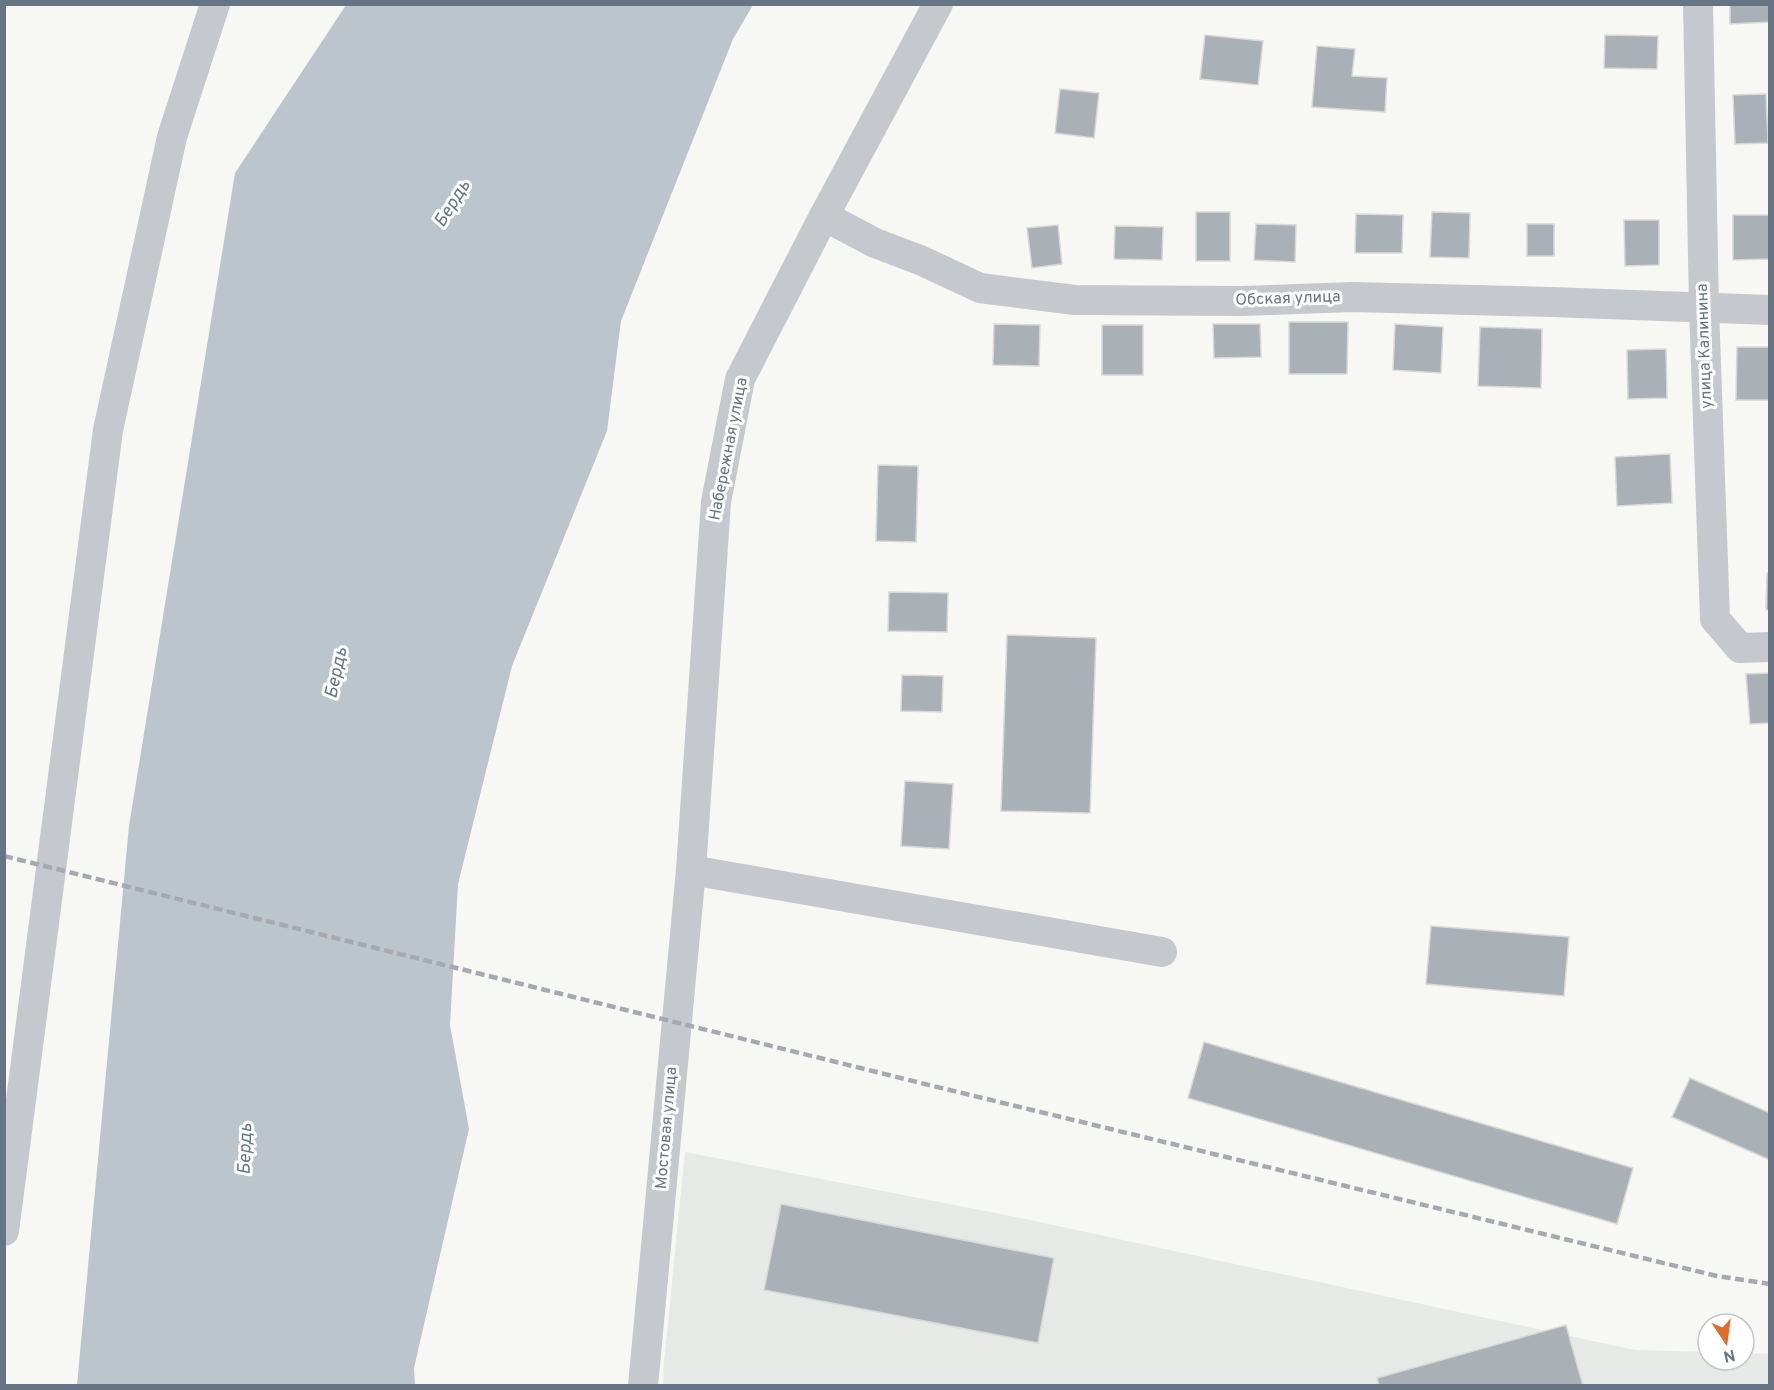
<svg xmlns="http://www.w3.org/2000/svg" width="1774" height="1390" font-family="Overpass,sans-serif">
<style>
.built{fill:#e7e9e7}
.water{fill:#bcc5cb}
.building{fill:#a9b0b6;stroke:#d8d9d7;stroke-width:1.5}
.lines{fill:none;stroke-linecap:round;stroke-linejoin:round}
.minor{stroke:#c5c8cc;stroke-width:30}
.rail{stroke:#a6aab0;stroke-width:4.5;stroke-dasharray:9 4.5;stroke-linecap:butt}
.labels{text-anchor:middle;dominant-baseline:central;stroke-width:6;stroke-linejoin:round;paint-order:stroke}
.street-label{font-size:16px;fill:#677484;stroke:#fff}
.water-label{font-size:18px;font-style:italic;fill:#637580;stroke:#fff}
</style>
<rect width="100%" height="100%" fill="#f7f7f4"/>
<path class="built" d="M685,1152L1025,1219L1635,1350L1708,1352V1360H1744V1353L1770,1354L1769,1386H663L664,1363Z"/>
<path class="water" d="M346,5H753L733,39L621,321L607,431L512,666L458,884L450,1025L469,1129L414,1368L415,1385H77L129,826L235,173Z"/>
<g class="building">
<path d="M1730,4H1770V22L1730,24Z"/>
<path d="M1205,35L1263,41L1258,85L1200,79Z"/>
<path d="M1605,35L1658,36L1657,69L1604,68Z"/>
<path d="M1317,46L1355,49L1352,76L1387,78L1385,112L1312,107Z"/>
<path d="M1060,89L1099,93L1094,138L1055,133Z"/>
<path d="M1766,94L1768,143L1735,144L1733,95Z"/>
<rect x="1196" y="212" width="34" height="49"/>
<path d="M1432,212L1470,213L1469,258L1430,257Z"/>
<path d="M1356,214L1403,215L1402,253H1355Z"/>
<path d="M1733,215H1770V259L1733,260Z"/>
<path d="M1624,220H1659V265L1625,266Z"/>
<path d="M1256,224L1296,225L1295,262L1254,260Z"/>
<rect x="1527" y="224" width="27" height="32"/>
<path d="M1058,225L1062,264L1032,268L1027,228Z"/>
<path d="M1115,226L1163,227L1162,260L1114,259Z"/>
<path d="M1289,322H1348L1347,374H1289Z"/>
<path d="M994,324L1040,325L1039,366L993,365Z"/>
<path d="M1213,324H1260L1261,357L1214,358Z"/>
<path d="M1395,324L1443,327L1441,373L1393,370Z"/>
<rect x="1102" y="325" width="41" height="50"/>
<path d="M1480,327L1542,329L1541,388L1478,386Z"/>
<path d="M1737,347H1770V400H1736Z"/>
<path d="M1666,349L1667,398L1628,399L1627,350Z"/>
<path d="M1670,454L1672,503L1617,506L1615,457Z"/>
<path d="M878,465L918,466L916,542L876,541Z"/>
<path d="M1767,573H1770V610H1766Z"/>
<path d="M889,592L948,593L947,632L888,631Z"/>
<path d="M1007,635L1096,638L1090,813L1001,811Z"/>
<path d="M1770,673V723L1750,724L1746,674Z"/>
<path d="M902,675L943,676L942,712L901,711Z"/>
<path d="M905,781L953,784L949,849L901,846Z"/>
<path d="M1431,926L1569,937L1564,996L1426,984Z"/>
<path d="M1204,1042L1633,1168L1617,1224L1188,1098Z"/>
<path d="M1690,1078L1770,1113V1160L1672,1117Z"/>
<path d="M781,1204L1054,1258L1038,1343L764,1290Z"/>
<path d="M1566,1325L1583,1386H1379L1377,1378Z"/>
</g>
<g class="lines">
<g class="minor">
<path d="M1698,4L1704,307L1715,619L1740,648L1770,647"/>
<path d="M824,216L875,243L920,260L980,288L1075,300L1242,301L1352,297L1551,302L1770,310"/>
<path d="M691,870L1162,952"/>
<path d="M4,1231L108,430L172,137L215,4"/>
<path d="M643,1386L691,870L716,502L740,379L824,216L938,4"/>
</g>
<path class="rail" d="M4,856L929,1085L1717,1276L1770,1284"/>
</g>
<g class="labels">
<g class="street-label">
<text transform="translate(1288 299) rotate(-2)">Обская улица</text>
<text transform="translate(1705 346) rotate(-92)">улица Калинина</text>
<text transform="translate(729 449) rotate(-79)">Набережная улица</text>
<text transform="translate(667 1128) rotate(-85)">Мостовая улица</text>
</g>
<g class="water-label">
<text transform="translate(453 204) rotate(-58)">Бердь</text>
<text transform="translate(337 673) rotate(-78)">Бердь</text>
<text transform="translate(246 1149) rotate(-88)">Бердь</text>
</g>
</g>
<rect width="1774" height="1390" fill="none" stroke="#677484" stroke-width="12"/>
<g transform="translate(1726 1342) rotate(167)"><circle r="28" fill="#ffffff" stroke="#c2c7ce" stroke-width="1.5"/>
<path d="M0-4.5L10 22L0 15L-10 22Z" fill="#df6c2c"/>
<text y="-9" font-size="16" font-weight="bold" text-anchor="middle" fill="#677484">N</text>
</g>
</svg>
